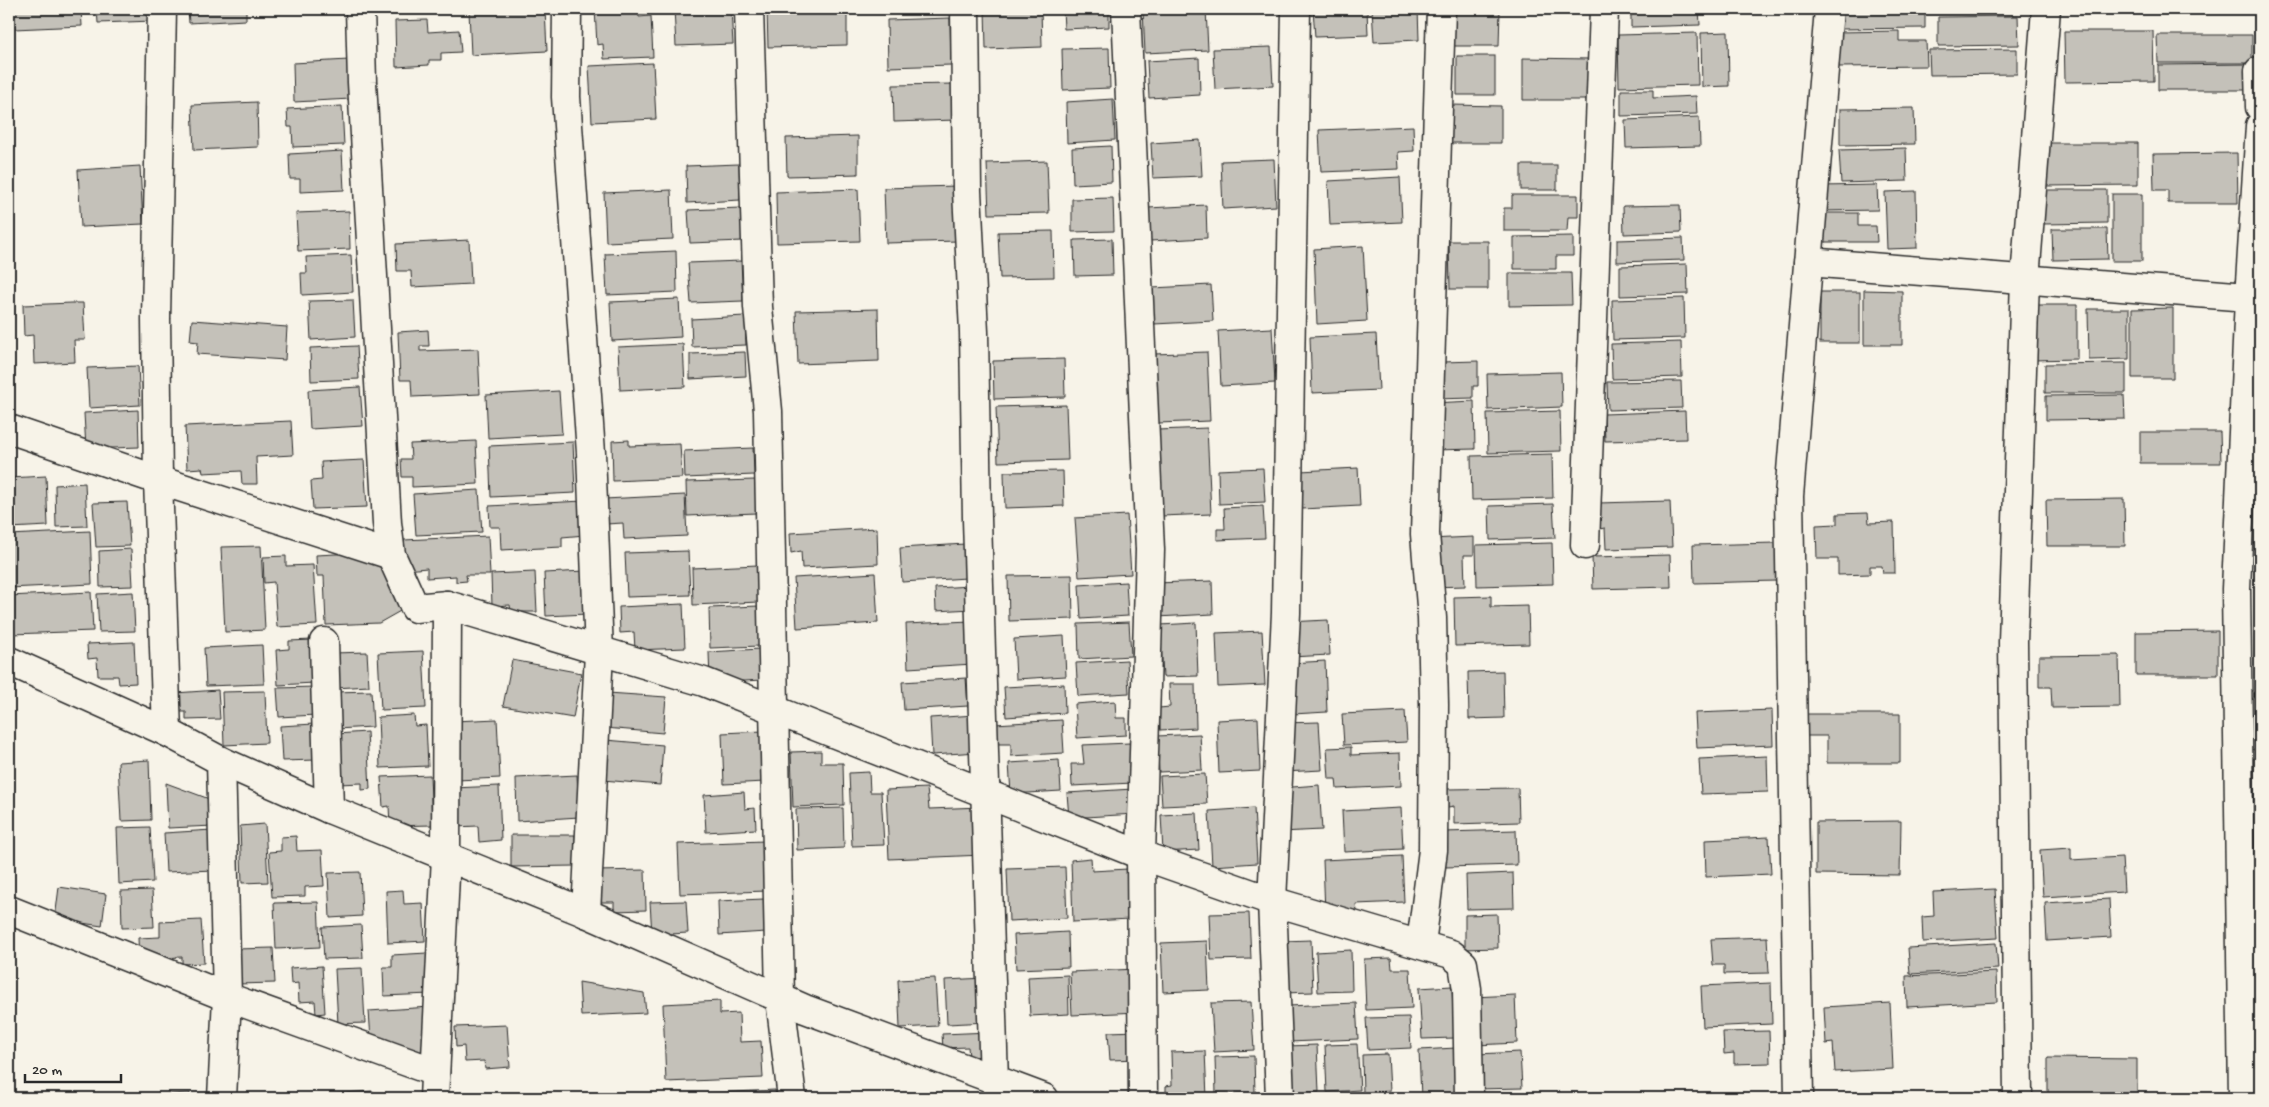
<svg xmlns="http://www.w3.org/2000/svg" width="2269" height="1107" font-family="'Gochi Hand',sans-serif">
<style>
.building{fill:#c4c1b9;stroke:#2b2b2b}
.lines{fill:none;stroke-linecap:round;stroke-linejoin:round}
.minor-casing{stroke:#2b2b2b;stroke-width:31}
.minor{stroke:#f7f3e8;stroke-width:28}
</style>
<rect width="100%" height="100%" fill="#f7f3e8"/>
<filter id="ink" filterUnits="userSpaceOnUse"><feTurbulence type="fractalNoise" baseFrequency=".02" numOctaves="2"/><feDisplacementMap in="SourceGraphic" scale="10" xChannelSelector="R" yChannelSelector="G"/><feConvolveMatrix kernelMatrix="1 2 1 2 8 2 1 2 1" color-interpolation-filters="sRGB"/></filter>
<g filter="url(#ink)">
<g class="building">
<path d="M13,9H81L82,26L14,29Z"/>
<path d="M97,9H154V21L98,23Z"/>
<path d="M188,9H246V20L189,23Z"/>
<path d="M512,9H545L547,51L471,55L469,11Z"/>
<path d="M595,9H638L639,17L651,16L653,57L604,59L603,44L597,45Z"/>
<path d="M674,9H731L733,44L676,46Z"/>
<path d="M767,9H847V45L768,47Z"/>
<path d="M985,9H1041L1042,47L986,49Z"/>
<path d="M1063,9H1109V27L1064,29Z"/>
<path d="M1206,9L1208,50L1145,53L1143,10Z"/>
<path d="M1313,9H1367L1368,35L1315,37Z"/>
<path d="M1372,9H1418L1419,40L1374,42Z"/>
<path d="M1449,9H1500L1499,46H1448Z"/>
<path d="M1631,9H1699L1700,25L1631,27Z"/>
<path d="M1840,9H1925V28L1840,29Z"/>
<path d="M2018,16L2019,45L1938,46V17Z"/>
<path d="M950,18L951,65L888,67L887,20Z"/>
<path d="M427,20L428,32L459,30L461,52L441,53V60H429V65L396,67L395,21Z"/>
<path d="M1899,31V41H1926L1927,66L1839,67L1838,32Z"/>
<path d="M2064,31H2153L2154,81L2065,82Z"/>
<path d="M1728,32L1729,86L1702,87L1701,33Z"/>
<path d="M1697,33L1698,85L1619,87L1618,35Z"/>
<path d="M2157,35H2252V63H2158Z"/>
<path d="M1271,47L1273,86L1215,89L1213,49Z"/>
<path d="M1109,48L1110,88L1063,90L1062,49Z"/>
<path d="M2017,49V74L1930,75L1929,50Z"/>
<rect x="1457" y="56" width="38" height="39"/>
<path d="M1199,58L1200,95L1149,98L1147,61Z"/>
<path d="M1523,58L1590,59V100H1523Z"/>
<path d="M349,60L351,99L294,102L293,63Z"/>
<path d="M653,63L656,119L592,122L589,66Z"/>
<path d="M2250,64L2251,90H2158V65Z"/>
<path d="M954,84L956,120L894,122L893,85Z"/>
<path d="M1621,90H1653V98L1696,96L1697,114L1621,116Z"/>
<path d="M1113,99L1115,140L1067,143L1066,102Z"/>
<path d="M257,102L258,147L194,150L192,105Z"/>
<path d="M1450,105L1501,106V143H1450Z"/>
<path d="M342,106L344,145L293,147L292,127H288L287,109Z"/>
<path d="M1914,108L1915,144L1840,145V109Z"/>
<path d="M1699,117L1700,146L1626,148L1625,120Z"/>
<path d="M1413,126L1414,151L1398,152L1399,169L1321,172L1319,130Z"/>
<path d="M858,136V174L787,176L786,138Z"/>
<path d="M1200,140L1202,176L1153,178L1151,143Z"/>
<path d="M2046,143H2138V185L2046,186Z"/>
<path d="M1111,146L1112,182L1073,184L1072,148Z"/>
<path d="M1906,148L1907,181L1841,183L1839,150Z"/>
<path d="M342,151L344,190L300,192V179H290L289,154Z"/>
<path d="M2237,153L2238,203H2168V190H2154L2153,154Z"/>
<path d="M1274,159L1276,206L1223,209L1221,161Z"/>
<path d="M1047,161L1049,213L989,214L987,163Z"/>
<path d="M739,164L740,200L687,203L686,166Z"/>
<rect x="1521" y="165" width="36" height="25"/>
<path d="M140,166L143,224L81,227L78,170Z"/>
<path d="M1400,177L1402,222L1330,225L1328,181Z"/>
<path d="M1877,185L1878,210L1821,211V186Z"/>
<path d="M957,186L958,241L886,243L884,188Z"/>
<path d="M858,189L860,241L777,243L776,192Z"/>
<path d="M671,190L673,239L606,242L604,193Z"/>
<path d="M2043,190H2107V223L2043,224Z"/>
<path d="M1916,191L1917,248L1887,249L1885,192Z"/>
<rect x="2112" y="194" width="30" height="67"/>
<path d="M1512,195H1578V217H1568L1567,231H1504V208H1512Z"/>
<path d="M1113,198L1114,231L1072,232V199Z"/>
<path d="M1206,205L1207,238L1150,241L1148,208Z"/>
<path d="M1680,205L1681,232L1624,234L1623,206Z"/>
<path d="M741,208L743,241L690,243L688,210Z"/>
<path d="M349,211L350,249L298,251L296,213Z"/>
<path d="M1817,213H1858V226H1876L1877,242H1817Z"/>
<path d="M2052,229H2107L2108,259L2053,260Z"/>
<path d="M1053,231L1054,277L1000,278L998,232Z"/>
<path d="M1573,236V256H1556V269H1514V237Z"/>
<path d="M1683,238L1684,260L1617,262V240Z"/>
<path d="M1112,239L1113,275L1075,276L1074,240Z"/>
<path d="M469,240L471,284L412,287L411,271H397L396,244Z"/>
<path d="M1449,241H1488V289H1450Z"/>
<path d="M1363,246L1367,321L1317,324L1314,249Z"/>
<path d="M676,251L677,292L607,295L605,254Z"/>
<path d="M351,255L353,292L302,295L301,273H307L306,257Z"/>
<path d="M741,261L743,301L691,303L688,263Z"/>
<path d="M1687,264L1688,294L1620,296V266Z"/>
<path d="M1509,273H1571L1572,305L1509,306Z"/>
<path d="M1211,285L1213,321L1154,324L1152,288Z"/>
<path d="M1864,290L1902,291V345H1864Z"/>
<rect x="1820" y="292" width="40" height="51"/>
<path d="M1684,298L1685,338L1613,340L1612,300Z"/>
<path d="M679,299L681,337L612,341L610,302Z"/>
<path d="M353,300L355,337L311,340L309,301Z"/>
<path d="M72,303H83L85,340H74L75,362L34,364L33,335L24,336L23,305Z"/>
<path d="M2032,305H2077V359L2032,360Z"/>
<path d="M2173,308V378H2132V309Z"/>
<path d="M878,309L879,361L798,364L796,311Z"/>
<path d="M2088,309H2129V359L2089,360Z"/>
<path d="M745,316L746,345L692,347L691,319Z"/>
<path d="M192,320L287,327L285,360L197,354L198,342L190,341Z"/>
<path d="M1272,328L1275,383L1221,386L1218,331Z"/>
<path d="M428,330L429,346H420V351L478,349L480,394L412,397L411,380H400L398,332Z"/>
<path d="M1376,334L1379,390L1312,393L1310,337Z"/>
<path d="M1681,342L1682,377L1612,379L1611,344Z"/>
<path d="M683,344L685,387L620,390L618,347Z"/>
<path d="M357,346L359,379L311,381L310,348Z"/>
<path d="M745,352L746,376L690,379V354Z"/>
<path d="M1207,352L1210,421L1158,423L1154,354Z"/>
<path d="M1064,359L1065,397L994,399L993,361Z"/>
<path d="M1478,361V386H1473V398L1434,399L1442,362Z"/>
<path d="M2126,363V393H2045V364Z"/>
<path d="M138,366L140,405L89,408L87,368Z"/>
<path d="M1561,372L1562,407L1488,410L1487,374Z"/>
<path d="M1681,381L1682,408L1608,410L1607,382Z"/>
<path d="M360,387L363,426L310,429L308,390Z"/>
<path d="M559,391L562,434L488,438L486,395Z"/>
<path d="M2124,395L2125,419L2046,420V396Z"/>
<path d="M1474,401L1475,449L1434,450L1432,403Z"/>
<path d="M1066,405L1068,460L998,462L996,407Z"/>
<path d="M138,410L139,447L86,449L84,413Z"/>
<path d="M1560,411L1561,451L1488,453L1487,413Z"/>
<path d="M1685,411L1686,439L1605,441L1604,414Z"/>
<path d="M291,421L293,455L256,457L257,484H242L241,471L203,473L202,468L187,469L185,426Z"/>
<path d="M1207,428L1211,514L1162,516L1158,430Z"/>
<path d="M2140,432H2220L2221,463H2140Z"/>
<path d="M629,440V446L680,444L682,478L613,481L612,441Z"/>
<path d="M476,441L478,484L412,487V477H402L401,459H411L410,444Z"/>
<path d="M573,442L575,493L491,497L489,446Z"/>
<path d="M753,448L754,475L685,478L684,451Z"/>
<path d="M1552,454L1553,498L1472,500L1471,456Z"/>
<path d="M364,460L367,507L313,509L311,481L322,480L321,462Z"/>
<path d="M1263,468L1265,502L1219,504L1218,470Z"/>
<path d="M1358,468L1360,506L1302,509L1300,471Z"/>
<path d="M1063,471L1064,506L1005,508L1004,472Z"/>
<path d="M46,476L48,526L10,528L9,478Z"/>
<path d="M755,480L756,513L687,516L686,482Z"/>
<path d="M85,483L87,526L56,527L55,485Z"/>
<path d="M479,490L482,532L416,535L413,494Z"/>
<path d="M685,495L687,536L624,539L623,523L606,524L604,499Z"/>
<path d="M2124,499L2125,546H2047L2046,500Z"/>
<path d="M583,501L585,535L562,537V547L501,550L500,527H490L489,506Z"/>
<path d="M1670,501L1672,547L1606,549L1605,528L1599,529L1598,503Z"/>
<path d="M127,502L130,546L96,547L93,503Z"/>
<path d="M1553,504L1555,538L1490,540L1489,506Z"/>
<path d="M1263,506L1265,538L1217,540V529H1225L1224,508Z"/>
<path d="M1868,513L1869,523L1894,522L1895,573H1883L1882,566H1870V574L1838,575V559H1817L1816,525L1837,524V514Z"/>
<path d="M1127,515L1131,574L1079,577L1075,518Z"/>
<path d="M877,528L878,564L802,568L801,551L791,553L790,533Z"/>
<path d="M90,531L92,584L9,588V535Z"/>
<path d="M488,536L490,575H466L467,581L456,582V576L427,578V568L406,570L404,540Z"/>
<path d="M1474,537V555H1464L1465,586L1431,587L1429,539Z"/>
<path d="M1552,543L1553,584L1477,586L1476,545Z"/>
<path d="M1776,543L1777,581L1694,583L1693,545Z"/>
<path d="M965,544L967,578L902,582L900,548Z"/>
<path d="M261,546L265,630L225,632L221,547Z"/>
<path d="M131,549L133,586L100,587L99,551Z"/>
<path d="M688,551L690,595L627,597L625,553Z"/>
<path d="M376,552L402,610L379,623L326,625L324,576H317L316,555Z"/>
<path d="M1670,555L1671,587L1593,589L1592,557Z"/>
<path d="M286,556V566L313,565L317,625L277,627L274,582L264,583L263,557Z"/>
<path d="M758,565L759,602L693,605L692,568Z"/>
<path d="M585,571L587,614L546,616L544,573Z"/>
<path d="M535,572L537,612H511L510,605L492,606L491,574Z"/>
<path d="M875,573L878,623L797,628L794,578Z"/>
<path d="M1072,575L1073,619L1009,621L1008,576Z"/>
<path d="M1212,581L1213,614L1157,617L1155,583Z"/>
<path d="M1126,582L1128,616L1081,619L1079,585Z"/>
<path d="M971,586L972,609L936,611L935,588Z"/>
<path d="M91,592L93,631L12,634V621H9V596Z"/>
<path d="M133,592L135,631L99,632L97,594Z"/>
<path d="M1491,596V607L1528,606L1529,644L1455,646L1454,597Z"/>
<path d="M683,604L685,648L635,650L634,632L620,633L619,607Z"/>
<path d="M759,606L760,646L710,648L709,608Z"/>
<path d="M1328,620L1330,655L1290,657L1288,622Z"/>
<path d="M970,621L973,664L908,668L906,624Z"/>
<path d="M1129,622L1131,656L1079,659L1078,624Z"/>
<path d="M1196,623L1198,676L1163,677L1160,625Z"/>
<path d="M1262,631L1265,685L1218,687L1216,633Z"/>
<path d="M2218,631V675H2136V632Z"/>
<path d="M1064,636L1066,676L1016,679L1014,639Z"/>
<path d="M312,640L314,683L278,685L276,650L289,649V641Z"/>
<path d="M134,642L136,683L119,684L118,676H98L97,658L88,659L87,644Z"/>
<path d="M262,645L264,684L206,686L204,648Z"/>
<path d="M760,649L762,680L710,683L709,652Z"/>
<path d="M423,651L426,708L381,710L378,653Z"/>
<path d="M367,652L369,686L335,688L333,653Z"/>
<path d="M2119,655L2120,707L2052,708L2051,687H2039V656Z"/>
<path d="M512,660L581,673L573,718L503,706Z"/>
<path d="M1127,660L1129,693L1078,696L1076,663Z"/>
<path d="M1325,661L1327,712L1293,714L1290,663Z"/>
<path d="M1503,671L1504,718L1469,719L1468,672Z"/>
<path d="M966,678L968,706L904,710L902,682Z"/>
<path d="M1064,684L1065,713L1006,717L1004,687Z"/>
<path d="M1169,684H1195L1196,728L1160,730L1159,708L1170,707Z"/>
<path d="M315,687L316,715L279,717L277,688Z"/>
<path d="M218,690L220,719L186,720V712H176L175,693Z"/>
<path d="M265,691L267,743L224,745L222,692Z"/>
<path d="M371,691L373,727L336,729L334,692Z"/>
<path d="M608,693L666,697L663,733L605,728Z"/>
<path d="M1115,701L1116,718H1126V735L1077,738L1075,704Z"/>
<path d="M1772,710L1773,745L1697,748L1695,713Z"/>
<path d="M1405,711L1407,742L1344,745L1342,714Z"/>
<path d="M1807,714H1900V763H1827V736H1807Z"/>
<path d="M414,715L415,726L426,725L428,766L380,768L378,717Z"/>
<path d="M975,715L978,752L932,755L930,718Z"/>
<path d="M1258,718L1260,771L1219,773L1217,720Z"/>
<path d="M497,719L500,778L457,780L454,721Z"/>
<path d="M1062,720L1064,753L1011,756V744H997L995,724Z"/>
<path d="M1319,722L1322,770L1284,772L1282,723Z"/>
<path d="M314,724L316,760L282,761L280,726Z"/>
<path d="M763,731L765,782L724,784L722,733Z"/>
<path d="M367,732L370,789L362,790V783L338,784L336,734Z"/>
<path d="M1200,734L1202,770L1159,772L1157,736Z"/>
<path d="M606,740L663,745L660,785L603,780Z"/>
<path d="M1130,743L1133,783L1072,786L1071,764H1084L1082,745Z"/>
<path d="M1351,747V755L1400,753L1401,786L1337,789L1336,779H1329L1327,748Z"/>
<path d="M821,751V763H843L844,805L793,807L791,752Z"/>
<path d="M1767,756L1768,792L1701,794L1699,759Z"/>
<path d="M149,760L151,820L121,821L118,762Z"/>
<path d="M1059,760L1061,791L1011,794L1009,763Z"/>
<path d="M869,772L870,792H881L884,845L852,846L849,773Z"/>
<path d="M1205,774L1207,804L1162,806L1160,776Z"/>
<path d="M430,775L432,825L390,826L389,806L383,807L381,777Z"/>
<path d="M577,775L579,817L517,821L516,778Z"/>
<path d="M166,783L212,800L214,826L168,828Z"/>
<path d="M1319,785L1322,830L1281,832L1279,788Z"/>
<path d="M499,786L501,840L479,842L478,826L455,827L453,788Z"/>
<path d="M927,788L929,809L981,807L983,855L889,859L886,790Z"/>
<path d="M1518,788L1519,822L1454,824V806L1448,807L1447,789Z"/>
<path d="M1133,789L1135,814L1069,818L1067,793Z"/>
<path d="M744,792L745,809L755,808L756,829L706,832L704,795Z"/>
<path d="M843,808L844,848L797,850L796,809Z"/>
<path d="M1254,808L1257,863L1212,866L1209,811Z"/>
<path d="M1401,808L1403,849L1344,852L1342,811Z"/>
<path d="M1197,813L1199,850L1163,852L1161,815Z"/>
<path d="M1901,821L1900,875L1816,874V822Z"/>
<path d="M265,824L268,882L242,883L240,826Z"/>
<path d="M150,827L153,882L119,884L117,828Z"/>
<path d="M212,830L214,870L166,872L164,833Z"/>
<path d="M1516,830L1517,865L1445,867L1444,832Z"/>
<path d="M511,835H575V866L511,867Z"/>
<path d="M296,836L297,851L322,850L324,886L305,887V896L272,897L269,852L281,851V837Z"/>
<path d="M1769,837L1771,874L1706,877L1705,840Z"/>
<path d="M765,841L767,891L680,894L678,844Z"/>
<path d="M2071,848V860L2122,857L2124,892L2043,897L2040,850Z"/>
<path d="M1402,856L1404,902L1356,904L1357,911L1325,913L1323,860Z"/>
<path d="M1091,858L1092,871L1128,869L1130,919L1073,922L1071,860Z"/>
<path d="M1065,867L1067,918L1009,921L1007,869Z"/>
<path d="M645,870L646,910L614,911V902H596V871Z"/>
<path d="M360,872L362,916L330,918L328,873Z"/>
<path d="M1513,873L1514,908L1467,909L1466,875Z"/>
<path d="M59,887L106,894L102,926L55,919Z"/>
<path d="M1995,889L1998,938L1923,942L1922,917L1934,916L1933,892Z"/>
<path d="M152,890L154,927L122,928L121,891Z"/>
<path d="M403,890L404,904L423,903L425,941L388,943L386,891Z"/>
<path d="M764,899L766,932L719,935L718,901Z"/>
<path d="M2109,899L2111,937L2047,941L2045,903Z"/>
<path d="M686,901L688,933L652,935L650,902Z"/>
<path d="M318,902L320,947L276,949L274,903Z"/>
<path d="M1249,913L1251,959L1211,960L1209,914Z"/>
<path d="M1497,914L1498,948L1465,949V915Z"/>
<path d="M201,920L204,963L182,964V957L139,959L138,938L160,937V922Z"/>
<path d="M361,925L363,958L324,959L322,927Z"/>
<path d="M1068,932L1069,967L1016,969L1014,935Z"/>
<path d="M1767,937L1769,973L1724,974V965H1713L1711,939Z"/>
<path d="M1311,940L1313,992L1284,993L1282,941Z"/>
<path d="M1207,941L1209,990L1163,992L1161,943Z"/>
<path d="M1996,943L1998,969L1910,974L1908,948Z"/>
<path d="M273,948L275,983L237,984L236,949Z"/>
<path d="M1351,950L1352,991L1318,992L1316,952Z"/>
<path d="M427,953L430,994L384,996L383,967H392V955Z"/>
<path d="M1391,958L1392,969H1410L1412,1008L1366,1010L1364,959Z"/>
<path d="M322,966L325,1013L316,1014L315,1001L299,1002L298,983L291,984L290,968Z"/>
<path d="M362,968L365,1023L338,1024L335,969Z"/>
<path d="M1137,969L1139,1012L1072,1015L1070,972Z"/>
<path d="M1996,972L1997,1002L1907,1007L1906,976Z"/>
<path d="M1068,975L1069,1014L1030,1016L1028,977Z"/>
<path d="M935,978L938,1026L900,1028L898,980Z"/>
<path d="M986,978L988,1022L947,1024L945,980Z"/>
<path d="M579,982L644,993L646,1013L581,1016Z"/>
<path d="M1771,983L1772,1024L1703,1027L1701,986Z"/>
<path d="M1452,986L1454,1038L1422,1039L1419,988Z"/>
<path d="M1515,995L1517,1043L1476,1045L1473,997Z"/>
<path d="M720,1001V1014L739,1013L740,1042L761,1041L763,1078L666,1082L663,1004Z"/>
<path d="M1251,1002L1254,1050L1214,1052L1211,1003Z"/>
<path d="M1356,1003L1358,1039L1289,1042L1288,1006Z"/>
<path d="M1890,1003L1893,1069L1835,1072L1833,1043L1826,1044L1824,1007Z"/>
<path d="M430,1007L432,1052L398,1053L371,1039L369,1011Z"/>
<path d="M1409,1017L1411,1048L1368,1050L1366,1018Z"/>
<path d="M507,1025L510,1067L485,1069L484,1061L465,1062L464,1046L456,1047L455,1027Z"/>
<path d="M1138,1031L1139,1059L1110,1060L1108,1032Z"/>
<path d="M1769,1031L1770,1063L1734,1064V1053L1724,1054L1723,1032Z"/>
<path d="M990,1032L991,1056L969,1057L968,1047L943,1048L942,1034Z"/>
<path d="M1357,1044L1360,1090L1327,1092L1325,1045Z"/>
<path d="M1317,1045L1319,1092L1288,1094L1286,1046Z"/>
<path d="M1456,1048L1458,1098H1421L1419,1050Z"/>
<path d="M1205,1051L1207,1098H1166V1086L1172,1085L1171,1052Z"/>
<path d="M1520,1052L1522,1088L1478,1089L1477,1054Z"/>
<path d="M1388,1054L1390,1091L1363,1093L1362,1055Z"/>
<path d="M1254,1056L1255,1093L1216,1094L1215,1057Z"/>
<path d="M2048,1058L2137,1059V1098H2048Z"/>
<path d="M2254,1061H2260V1098H2256Z"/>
<path d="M775,1090L776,1098H695V1094Z"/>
<path d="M373,1091L374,1098H330L329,1094Z"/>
<path d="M190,1093V1098H169V1094Z"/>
</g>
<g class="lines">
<g class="minor-casing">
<g id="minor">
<path d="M162,9L156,319L158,480L391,555"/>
<path d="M360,9L362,82L387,523L391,555L415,608L447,605L704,682L1141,855L1272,901L1451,954L1463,964L1467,989L1469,1098"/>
<path d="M567,9L566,97L591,453L599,652L586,913"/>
<path d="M749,9L758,307L768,411L780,999L792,1098"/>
<path d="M965,9L967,191L974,332L977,519L994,1082"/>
<path d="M1126,9L1150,550L1141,855L1143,1098"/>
<path d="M2259,71L2260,107"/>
<path d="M1808,262L2260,298"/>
<path d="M9,429L158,480L167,732L9,661"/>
<path d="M1585,545L1604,9"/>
<path d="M324,642L329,809"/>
<path d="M167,732L221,761L329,809L586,913L805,1009L1044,1098"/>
<path d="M221,761L227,997L222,1098"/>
<path d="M9,910L227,997L435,1072"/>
<path d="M1421,944L1433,850L1434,704L1432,618L1425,534L1441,9"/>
<path d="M434,1098L446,856L447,605"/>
<path d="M1280,1098L1272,901L1286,613L1296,9"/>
<path d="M1799,1098L1789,496L1829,9"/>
<path d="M2018,1098L2013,642L2025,279L2046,9"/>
<path d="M2243,1098L2236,589L2249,298L2260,126"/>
</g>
</g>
<use href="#minor" class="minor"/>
</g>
</g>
<rect width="2269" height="1107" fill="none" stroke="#f7f3e8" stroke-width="30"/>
<rect x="15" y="15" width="2239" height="1077" fill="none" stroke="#2b2b2b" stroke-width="2" filter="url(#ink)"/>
<path d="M25 1074v8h96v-8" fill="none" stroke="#2b2b2b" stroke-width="2.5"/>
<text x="32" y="1074" font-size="15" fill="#2b2b2b" stroke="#f7f3e8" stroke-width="4" paint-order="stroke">20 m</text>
</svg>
